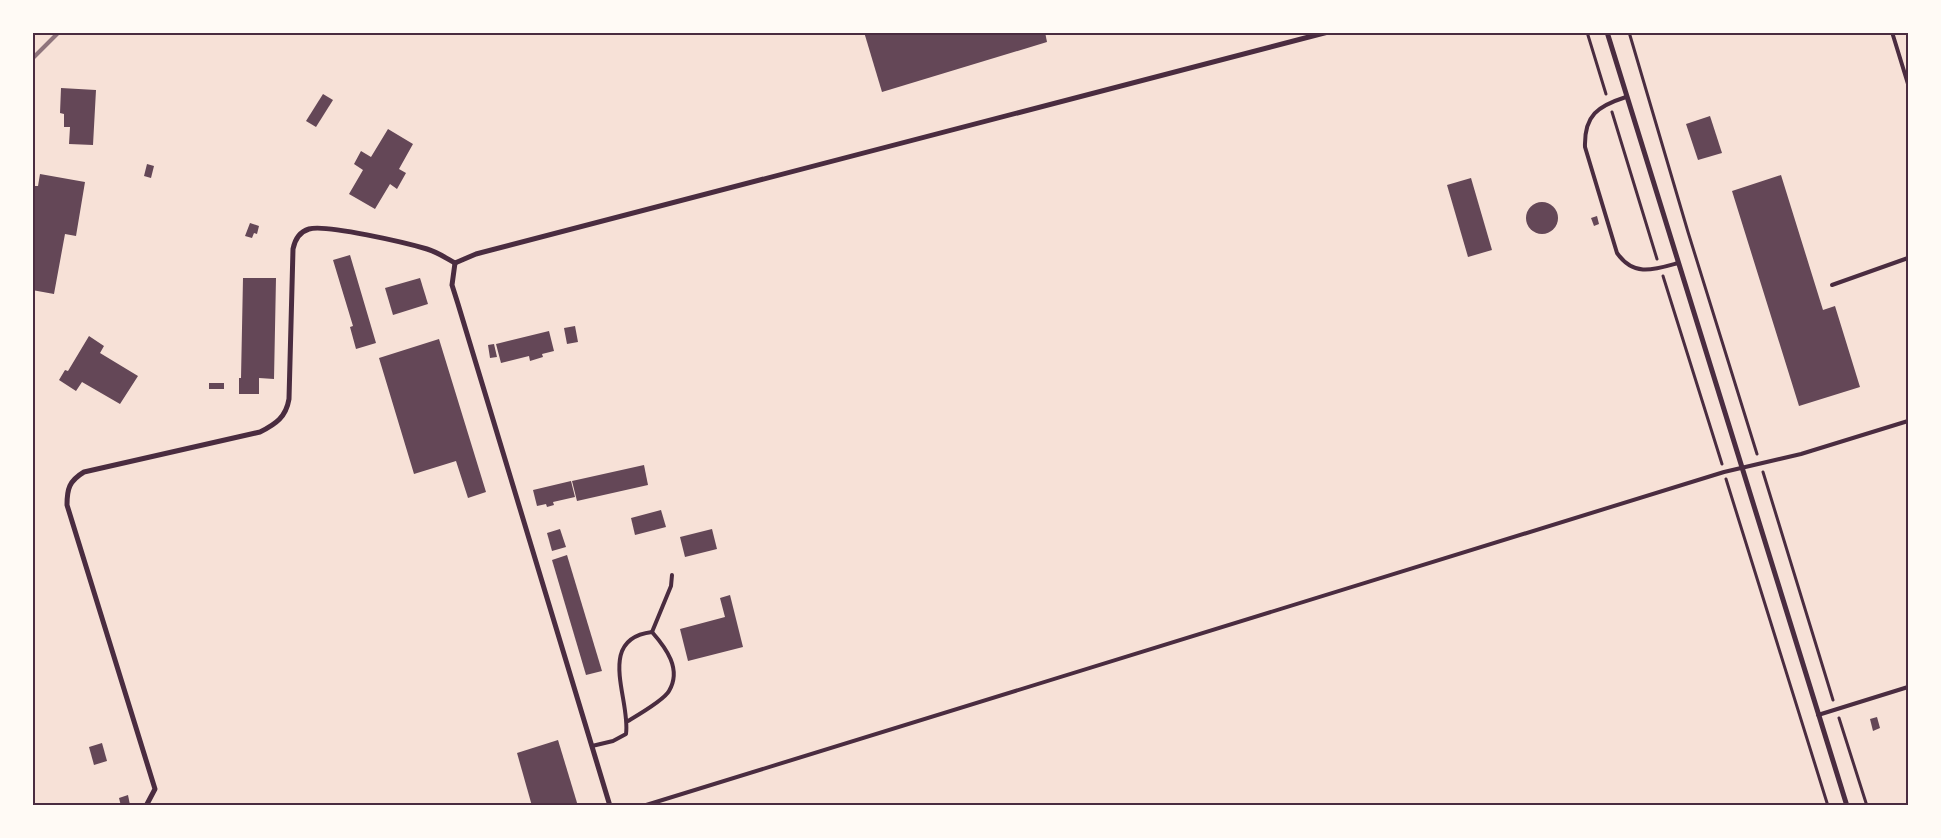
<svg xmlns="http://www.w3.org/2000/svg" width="1941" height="838" font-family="'Space Grotesk',sans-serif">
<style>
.building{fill:#644757}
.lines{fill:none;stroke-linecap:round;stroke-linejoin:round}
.path{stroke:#4a2c40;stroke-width:3}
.service{stroke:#4a2c40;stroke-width:4}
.minor{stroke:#4a2c40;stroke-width:5}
.rail{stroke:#8f747c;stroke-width:4}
.neatline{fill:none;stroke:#4a2c40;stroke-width:2}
</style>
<rect width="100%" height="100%" fill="#f7e1d7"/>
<g class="building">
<path d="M864,32H1045L1047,42L882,92Z"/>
<path d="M61,88L96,90L93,145L69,144L70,127H64V114L60,113Z"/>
<path d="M323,94L333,100L316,127L306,121Z"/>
<path d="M1710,116L1722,153L1698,160L1686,124Z"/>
<path d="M388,129L413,144L399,169L406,173L397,189L390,184L375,209L349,194L363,170L354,164L361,151L371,157Z"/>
<path d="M147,164L154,166L151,178L144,176Z"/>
<path d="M40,174L85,182L76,236L65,234L54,294L32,290V186H38Z"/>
<path d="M1781,175L1823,310L1835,306L1860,387L1799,406L1732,191Z"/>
<path d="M1471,178L1492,250L1468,257L1447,185Z"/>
<circle cx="1542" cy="218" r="16"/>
<path d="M1597,216L1599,224L1594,226L1591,218Z"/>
<path d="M250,223L259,226L257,234L254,233L252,238L245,236Z"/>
<path d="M350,255L376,343L356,349L350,327L353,326L333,260Z"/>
<path d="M243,278H276L274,379L259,378V394H239V378H241Z"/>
<path d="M420,278L428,304L393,315L385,288Z"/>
<path d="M575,326L578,342L567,344L564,328Z"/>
<path d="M549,331L554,351L542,354L543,357L530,361L529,356L501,363L496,344Z"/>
<path d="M89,336L104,346L100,353L138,376L120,404L82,382L76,391L59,380L65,370L68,371Z"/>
<path d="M439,339L486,492L468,498L456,461L414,474L379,358Z"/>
<path d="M494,344L497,357L490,358L488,345Z"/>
<rect x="209" y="383" width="15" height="6"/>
<path d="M644,465L648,485L577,501L572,481Z"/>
<path d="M571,481L575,497L553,502L554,505L547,507L546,504L537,506L533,490Z"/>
<path d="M661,510L666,527L635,535L631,518Z"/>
<path d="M560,529L566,547L552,551L547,533Z"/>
<path d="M712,529L717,549L685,557L680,537Z"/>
<path d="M567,555L602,671L586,675L552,560Z"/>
<path d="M730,595L743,647L688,661L680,629L725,617L720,598Z"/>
<path d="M1877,717L1880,728L1873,731L1870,719Z"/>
<path d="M558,740L578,806H532L517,753Z"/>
<path d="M102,743L107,761L94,765L89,747Z"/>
<path d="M128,795L130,805L121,806L119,798Z"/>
</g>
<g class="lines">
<g class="path">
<path d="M1587,32L1606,94"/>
<path d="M1629,32L1688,232L1757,454"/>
<path d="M1612,112L1657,259"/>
<path d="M1663,276L1722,464"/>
<path d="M1763,472L1833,700"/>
<path d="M1726,479L1828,806"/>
<path d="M1839,718L1867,806"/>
</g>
<g class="service">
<path d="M1892,32L1908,84"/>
<path d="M1626,97C1598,106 1584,115 1585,147L1617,253C1634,277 1653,270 1678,263"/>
<path d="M1832,285L1908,258"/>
<path d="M652,632L671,586L672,575"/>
<path d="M1818,715L1908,687"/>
<path d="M592,746L613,741L626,734C631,700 595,639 652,632C666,648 682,669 669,691C664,700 638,715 628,721"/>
<path d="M643,806L1724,472L1801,454L1908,421"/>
</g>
<g class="minor">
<path d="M1607,32L1847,806"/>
<path d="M455,263L476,254L1328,32"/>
<path d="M455,263L452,285L458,304L610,806"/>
<path d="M146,806L155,789L67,505C67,489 69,481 84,472L260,432C276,424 286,417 289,399L293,249C295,239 299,232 309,229C326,224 407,243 427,249C437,252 446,258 455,263"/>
</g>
<path class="rail" d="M32,59L59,32"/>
</g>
<rect width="1941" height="838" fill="none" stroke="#fffaf5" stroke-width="68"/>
<rect x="34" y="34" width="1873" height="770" class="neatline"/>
</svg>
